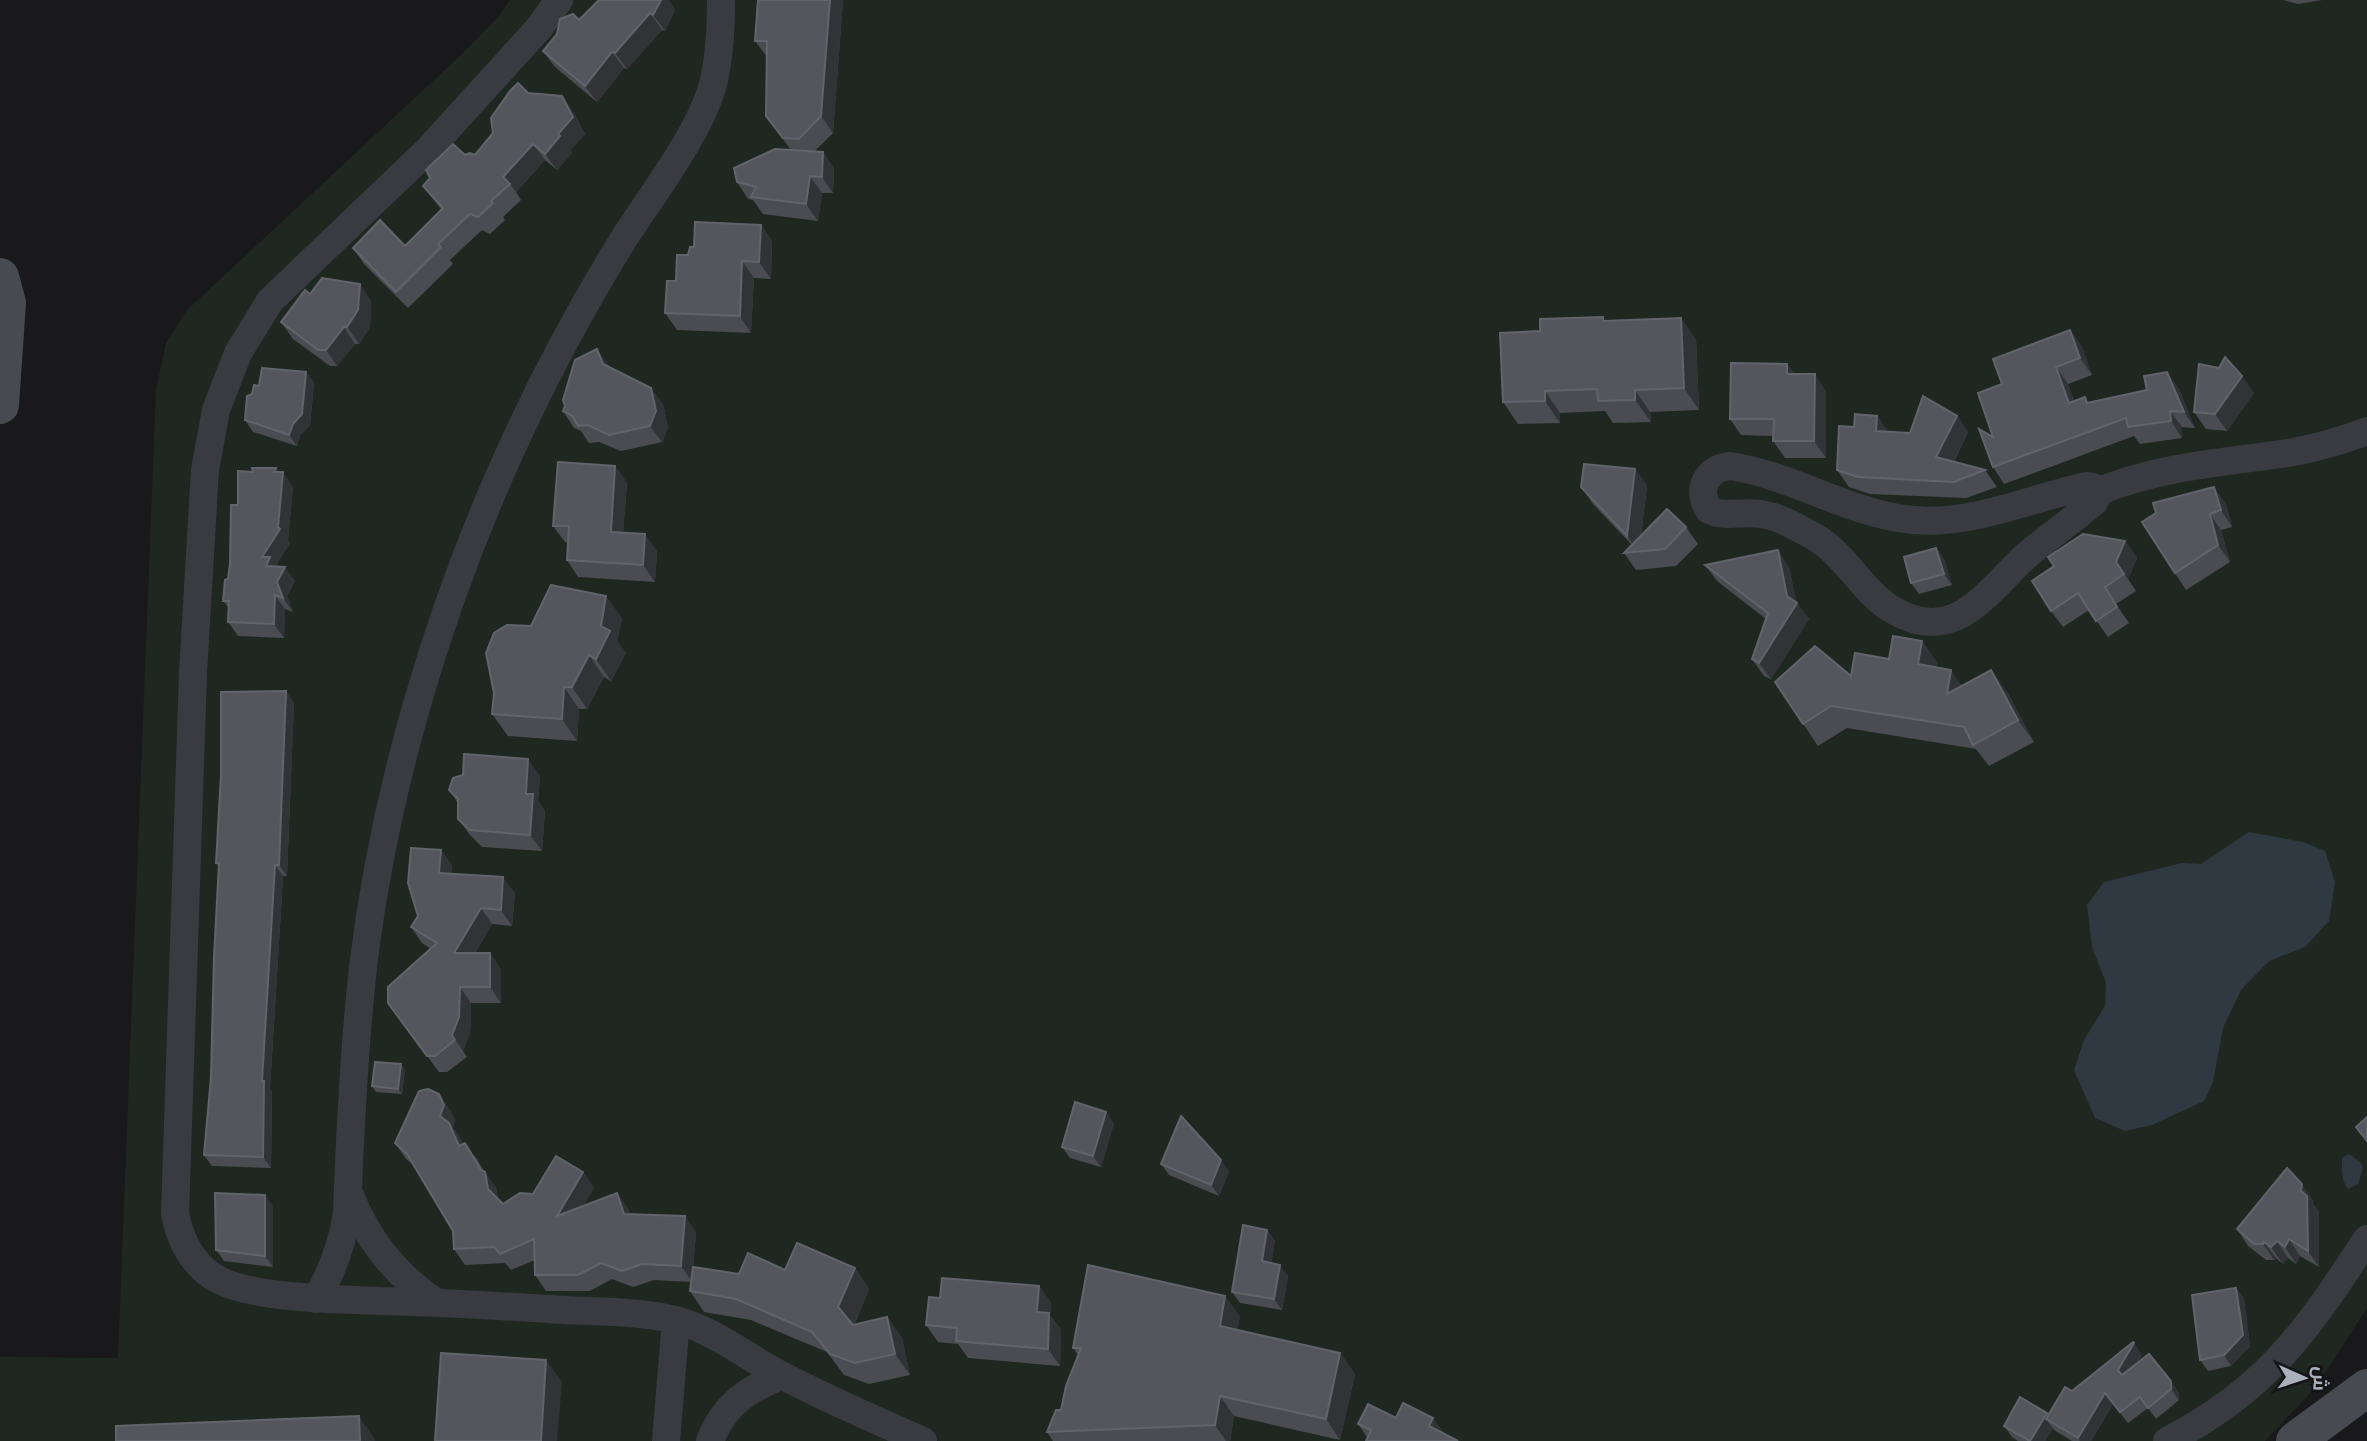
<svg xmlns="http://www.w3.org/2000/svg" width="2367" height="1441" font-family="Roboto,Cairo,sans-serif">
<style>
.green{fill:#1f2820}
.water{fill:#2e3942}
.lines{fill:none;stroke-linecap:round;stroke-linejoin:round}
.street{stroke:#3a3b41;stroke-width:28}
.secondary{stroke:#484a52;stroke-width:38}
.wall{fill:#4a4c51}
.shaded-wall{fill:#323337}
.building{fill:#55565d;stroke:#62646c;stroke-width:2}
</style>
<rect width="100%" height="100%" fill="#19191c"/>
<path class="green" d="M510,0H2367V1308L2315,1388L2265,1441H0V1357L118,1358L156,390L166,343L186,311L463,53L500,15Z"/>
<g class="water">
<path d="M2249,832L2303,842L2325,851L2335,882L2329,921L2305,947L2269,961L2241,990L2223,1028L2213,1082L2204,1101L2152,1125L2125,1131L2095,1118L2074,1070L2084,1040L2105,1006L2106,983L2092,947L2087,905L2104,882L2182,863L2201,864Z"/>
<path d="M2349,1154L2360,1162L2363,1168L2358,1184L2348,1189C2341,1181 2342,1169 2342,1158Z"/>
</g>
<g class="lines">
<g class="street">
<path d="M559,0L539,28L429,149L270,301L238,353L216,410L205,470L193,673L175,1214C180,1239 190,1261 212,1276C246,1299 337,1299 379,1301C441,1302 502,1306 564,1310C600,1312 640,1311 675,1320C715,1330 747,1358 783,1376C829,1400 876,1420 923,1441"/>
<path d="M1730,466C1789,475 1840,508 1898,518C1963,530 2026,499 2087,486L2093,487L2098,494L2094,502C2072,521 2048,537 2027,555C1987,591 1955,647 1893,610C1862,592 1847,556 1815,537C1798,528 1781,517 1761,514C1744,511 1724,518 1709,510C1696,490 1706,468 1730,466Z"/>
<path d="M2097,492C2162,465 2226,463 2294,452C2319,447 2343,440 2367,431"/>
<path d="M349,1193C367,1239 394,1273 435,1302"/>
<path d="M316,1299C333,1271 342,1245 347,1213C350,1131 354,1049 363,967C384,793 437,612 510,452C543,379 581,308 623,240C651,196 700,133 713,84C720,56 721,28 721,0"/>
<path d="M666,1441L676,1320"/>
<path d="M710,1441C723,1406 747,1389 781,1376"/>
<path d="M2167,1441C2267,1390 2307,1330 2367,1239"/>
</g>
<g class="secondary">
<path d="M0,277L7,303L0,405"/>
<path d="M2295,1441L2367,1388"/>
</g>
</g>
<g class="wall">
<path d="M758,0H843L833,133L815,151L823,152L834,169L833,193H822L818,221L763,214L753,200L748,199L737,182L791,150L766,116L767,57L755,41Z"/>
<path d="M2283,0H2322L2298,4Z"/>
<path d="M669,1L675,10L665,31L662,30L627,69L624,68L597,102L555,67L543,51L579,20Z"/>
<path d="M528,93L574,113L585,134L570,150L572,153L557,170L545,160L516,192L521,200L503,217L505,220L490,234L482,230L450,260L453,264L408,308L364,264L353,248L405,246L441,209L423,186L465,155H475Z"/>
<path d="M761,225L772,241L771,279L754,278L751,333L677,330L665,313L676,281L688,255L694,247Z"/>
<path d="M310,294L371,301L370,327L359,344H355L337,366H330L293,339L281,322Z"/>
<path d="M1606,320L1696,339L1699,410L1650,412L1651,422L1613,423L1605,411L1560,413V423L1518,424L1503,402L1540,331Z"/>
<path d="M2070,330L2082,347L2092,375L2068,384L2074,401L2089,403L2179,389L2195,428L2182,427V438L2140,444L2134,436L2004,484L1993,467L2002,384Z"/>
<path d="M1787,364L1794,374L1826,391V458H1785L1773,441V436L1741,435L1730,419Z"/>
<path d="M609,367L663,404L668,428L662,442L621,451L599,442L589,443L581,431L574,428L563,411Z"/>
<path d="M306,372L314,383L310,425L300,435L297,446L253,432L245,420L259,386Z"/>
<path d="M2254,393L2227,431L2206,429L2194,412Z"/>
<path d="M1877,416L1888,432L1910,433L1957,416L1968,432L1954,462L1985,470L1997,487L1966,498L1870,494L1849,487L1837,470L1854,427Z"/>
<path d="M615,466L627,483L623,532L657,551L655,582L578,577L567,560L568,542H565L553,526Z"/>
<path d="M276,468L293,487L288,540L290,543L276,565L295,581L287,596L293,612L285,609L284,638L238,636L228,622L229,608L223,601L228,579L238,505Z"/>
<path d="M1635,469L1647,486L1641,536L1686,527L1698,544L1676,566L1636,570L1624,553L1632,545L1593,504L1581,487Z"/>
<path d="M2226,504L2232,527L2221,530L2230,562L2186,590L2142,522Z"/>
<path d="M2125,541L2137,558L2128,579L2136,591L2116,604L2129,623L2108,637L2089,610L2063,627L2051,611Z"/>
<path d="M1936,548L1944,559L1952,585L1919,594L1911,583Z"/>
<path d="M1705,565L1789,567L1796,602L1809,619L1771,679L1764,676L1752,659L1766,619L1717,581Z"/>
<path d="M622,618L617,641L626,653L611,681L604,677L587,709H579L577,741L508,736L492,714L531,626Z"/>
<path d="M1922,641L1937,663L1936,667L1962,686L2007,692L2034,742L1989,766L1976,749L1847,728L1818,746L1775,682L1851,676L1889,659Z"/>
<path d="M294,702L287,876H283L270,1089L272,1092L271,1168L212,1166L204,1155L211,1077L219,867L216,863Z"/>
<path d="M540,776L538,801L545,811L542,851L482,847L470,835L458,819V803L449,790Z"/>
<path d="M441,850L452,866L451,873L515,893L512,926L492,924L475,953H490L501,970V1003H471L470,1033L463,1051L467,1057L447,1072H439L388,1003L431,949L422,943L411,927L418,916Z"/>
<path d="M401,1064L405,1070L402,1094L376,1092L372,1086Z"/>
<path d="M450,1110L455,1121L453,1128L461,1139L463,1144L477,1159L484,1171L496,1188L498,1199L503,1204L533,1194L583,1172L594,1188L583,1206L617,1193L628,1209L630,1214L696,1232L693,1268L739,1274L785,1270L855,1268L869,1289L854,1325L887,1317L902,1338L910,1375L869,1384L844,1375L827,1352L751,1320L704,1312L690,1291L691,1282L654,1280L633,1287L612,1279L590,1291H546L535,1275V1260L511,1270L505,1263L465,1265L454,1249L453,1231L415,1166L406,1159L395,1143Z"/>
<path d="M1114,1123L1101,1167L1070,1158L1062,1147Z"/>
<path d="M1161,1164L1229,1171L1219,1196L1169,1175Z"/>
<path d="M2313,1200V1204L2319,1212V1267L2300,1256L2296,1264L2288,1258L2283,1264L2276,1258L2274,1260H2266L2248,1246L2237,1229Z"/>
<path d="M273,1206V1267L224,1261L216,1250Z"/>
<path d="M1267,1230L1275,1241L1271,1263L1288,1276L1282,1310L1240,1303L1232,1292Z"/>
<path d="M1039,1286L1051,1303L1050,1315L1061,1330L1060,1366L968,1358L958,1344L938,1342L926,1325L940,1298Z"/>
<path d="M2236,1288L2244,1299L2250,1346L2231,1366L2208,1371L2200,1360Z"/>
<path d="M1225,1296L1240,1317L1237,1330L1340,1353L1355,1374L1340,1440L1234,1416L1230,1441H1053L1047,1432L1061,1410L1078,1355L1073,1348Z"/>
<path d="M2142,1355L2137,1363L2179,1393V1400L2156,1419L2148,1408L2128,1423L2113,1404L2091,1441H2072L2054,1430L2053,1428L2045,1441H2018L2012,1437L2004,1426L2049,1415L2072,1391Z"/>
<path d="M1396,1418H1433L1444,1434L1367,1437L1358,1424Z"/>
</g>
<g class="shaded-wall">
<path d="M661,0H669L675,10L665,31L653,15Z"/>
<path d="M830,0H843L833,133L821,116Z"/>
<path d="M650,13L662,30L627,69L615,53Z"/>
<path d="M612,52L624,68L597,102L585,86Z"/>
<path d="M562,96L574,113L585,134L570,150L572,153L557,170L545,154L558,134Z"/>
<path d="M533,144L545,160L516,192L510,184L503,177Z"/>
<path d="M823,152L834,169L833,193L822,177Z"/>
<path d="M810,176L822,193L818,221L806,204Z"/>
<path d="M761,225L772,241L771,279L759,262Z"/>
<path d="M742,261L754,278L751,333L740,316Z"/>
<path d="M360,284L371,301L370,327L359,344L347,327Z"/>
<path d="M1681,318L1696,339L1699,410L1684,388Z"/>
<path d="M344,327L355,344L337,366L326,350Z"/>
<path d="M2070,330L2082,347L2092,375L2080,358Z"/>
<path d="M597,349L609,366L615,380L603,364Z"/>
<path d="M1787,364L1799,380L1787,374Z"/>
<path d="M2056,367L2068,384L2081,419L2069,403Z"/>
<path d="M306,372L314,383L310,425L300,435L297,446L289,435Z"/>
<path d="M2167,372L2179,389L2195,428L2184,412Z"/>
<path d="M1815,374L1826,391V458L1814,441Z"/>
<path d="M2242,376L2254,393L2227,431L2215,414Z"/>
<path d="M651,388L663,404L668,428L662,442L650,426Z"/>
<path d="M1635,390L1650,412L1651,422L1635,400Z"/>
<path d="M1545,391L1560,413V423L1545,401Z"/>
<path d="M2170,411L2182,427V438L2171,421Z"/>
<path d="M1877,416L1888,432L1876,431Z"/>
<path d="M1957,416L1968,432L1948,473L1936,457Z"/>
<path d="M615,466L627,483L622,548L611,532Z"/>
<path d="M276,468L283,478V472L293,487L288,540L290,543L276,565L280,571L266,566L262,557L278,527L274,472Z"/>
<path d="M1635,469L1647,486L1639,553L1627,536Z"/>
<path d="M2214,487L2226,504L2232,527L2221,510Z"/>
<path d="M2210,514L2221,530L2230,562L2218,545Z"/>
<path d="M645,534L657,551L655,582L643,565Z"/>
<path d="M2125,541L2137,558L2128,579L2136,591L2116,562Z"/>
<path d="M1936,548L1944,559L1952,585L1944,574Z"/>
<path d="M1778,550L1789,567L1797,604V603L1809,619L1771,679L1759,663L1787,596Z"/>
<path d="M285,567L295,581L287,596L293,612L283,598L277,582Z"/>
<path d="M275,595L285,609L284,638L274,624Z"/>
<path d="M606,596L622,618L617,641L626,653L611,681L596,659Z"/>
<path d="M1922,641L1937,663L1933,686L1918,664Z"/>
<path d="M589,655L604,677L587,709L572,687Z"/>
<path d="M1951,670L1966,692L1947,694Z"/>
<path d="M1991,670L2007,692L2034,742L2018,720Z"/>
<path d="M564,687L579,709L577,741L562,719Z"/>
<path d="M286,691L294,702L287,876L279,865Z"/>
<path d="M528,759L540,776L538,801L545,811L542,851L530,835L526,794Z"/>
<path d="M441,850L452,866L450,889L439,873Z"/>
<path d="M275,865L283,876L270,1089L272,1092L271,1168L263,1157L262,1081Z"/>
<path d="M503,877L515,893L512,926L501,910Z"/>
<path d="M481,908L492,924L465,969L454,953Z"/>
<path d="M490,953L501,970V1003L490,987Z"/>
<path d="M460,987L471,1003L470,1033L463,1051L452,1035Z"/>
<path d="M401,1064L405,1070L402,1094L398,1089Z"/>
<path d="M439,1094L450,1110L455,1121L453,1128L461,1139L470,1162L440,1116Z"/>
<path d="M1106,1112L1114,1123L1101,1167L1093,1156Z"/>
<path d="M465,1143L485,1174V1172L496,1188L499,1205L488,1189L481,1170Z"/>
<path d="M1221,1160L1229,1171L1219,1196L1211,1185Z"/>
<path d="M583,1172L594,1188L568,1232L557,1216Z"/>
<path d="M2302,1184L2313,1200V1204L2319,1212V1267L2308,1251L2301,1191Z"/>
<path d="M617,1193L628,1209L636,1230L624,1214Z"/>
<path d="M265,1195L273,1206V1267L265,1256Z"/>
<path d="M685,1216L696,1232L692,1282L681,1266Z"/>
<path d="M1267,1230L1275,1241L1270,1273L1262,1261Z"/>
<path d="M2289,1239L2300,1256L2296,1264L2285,1247Z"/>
<path d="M2277,1241L2288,1258L2283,1264L2271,1247Z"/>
<path d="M2264,1242L2276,1258L2274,1260L2263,1244Z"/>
<path d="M1280,1265L1288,1276L1282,1310L1274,1299Z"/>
<path d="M855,1268L869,1289L852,1328L838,1307Z"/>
<path d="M1039,1286L1051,1303L1050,1315L1061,1330L1060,1366L1048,1349L1037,1312Z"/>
<path d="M2236,1288L2244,1299L2250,1346L2231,1366L2224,1355Z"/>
<path d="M1225,1296L1240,1317L1234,1347L1220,1326Z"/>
<path d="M887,1317L902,1338L910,1375L895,1354Z"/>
<path d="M2134,1343L2142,1355L2126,1381L2118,1370Z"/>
<path d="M1340,1353L1355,1374L1340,1440L1326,1419Z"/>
<path d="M546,1360L562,1382L557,1441H541Z"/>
<path d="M2171,1381L2179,1393V1400L2171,1389Z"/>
<path d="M2105,1393L2113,1404L2091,1441H2080L2078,1438Z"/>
<path d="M1220,1396L1234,1416L1230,1441H1226L1215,1425Z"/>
<path d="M2047,1413L2055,1424L2046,1419L2053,1428L2045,1441H2030Z"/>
<path d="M359,1416L374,1438L375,1441H360Z"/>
<path d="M1433,1418L1445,1435L1429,1426Z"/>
</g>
<g class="building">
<path d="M599,0H661L653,15L650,13L615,53L612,52L585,86L543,51L557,34L560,19L573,14L579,20Z"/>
<path d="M758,0H830L821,116L799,139L783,138L766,116L767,41H755Z"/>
<path d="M518,83L528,93L562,96L573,117L558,134L560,136L545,154L533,144L503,177L510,184L491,201L493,203L478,217L470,214L438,244L441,247L396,292L353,248L380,220L405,246L443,208L423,186L430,178L426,170L453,144L465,155L470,153L475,155L493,133L491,118L510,91Z"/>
<path d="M775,149L823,152L822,177L810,176L806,204L751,197L756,187L737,182L734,168Z"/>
<path d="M695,222L761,225L759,262L742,261L740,316L665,313L667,281H676L677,255H688L690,247H694Z"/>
<path d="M322,278L360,284L358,310L347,327H344L326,350H318L281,322L305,290L310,294Z"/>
<path d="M1603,317V321L1681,318L1684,388L1635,390V400L1598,401L1597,389L1545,391V401L1503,402L1500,333L1540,331V319Z"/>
<path d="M2070,330L2080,358L2056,367L2069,403L2085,397L2087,403L2147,390L2144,376L2167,372L2184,412L2170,411L2171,421L2128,427L2126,418L1993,467L1979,429L1993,437L1978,393L2002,384L1993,359Z"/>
<path d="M597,349L603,364L651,388L656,411L650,426L609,435L588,425L578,426L572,416L563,411L565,406L563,400L575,360Z"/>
<path d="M2225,357L2242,376L2215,414L2194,412L2199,364L2219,368Z"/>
<path d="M1731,363L1787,364V374H1815L1814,441H1773L1774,419H1730Z"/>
<path d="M262,368L306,372L302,414L293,424L289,435L245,420L247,396L252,394L254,385L259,386Z"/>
<path d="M1923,396L1957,416L1936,457L1985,470L1954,482L1858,477L1837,470L1839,426L1854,427L1855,414L1877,416L1876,431L1910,433Z"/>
<path d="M558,462L615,466L611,532L645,534L643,565L567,560L569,526H553Z"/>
<path d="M1584,464L1635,469L1627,536L1581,487Z"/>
<path d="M252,468H276L274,472H283L278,527L280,529L262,557H270L266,566L285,567L277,582L283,598L275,595L274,624L228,622L229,601H223L225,580L228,579L230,564L231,505H238V471L253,472Z"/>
<path d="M2214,487L2221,510L2210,514L2218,545L2175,573L2142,522L2156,513L2153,503Z"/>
<path d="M1667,509L1686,527L1665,549L1624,553Z"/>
<path d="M2083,534L2125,541L2116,562L2124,574L2105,587L2117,607L2096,621L2078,593L2051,611L2032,581L2054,566L2048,557Z"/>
<path d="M1936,548L1944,574L1911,583L1904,557Z"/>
<path d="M1778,550L1787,596L1797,603L1759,663L1752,659L1768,613L1705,565Z"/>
<path d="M551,585L606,596L601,626L610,631L596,659L589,655L572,687H564L562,719L492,714L494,693L486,653L494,633L507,625L531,626Z"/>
<path d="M1893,636L1922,641L1918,664L1951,670L1947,694L1991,670L2018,720L1973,745L1964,727L1831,706L1803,724L1775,682L1815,646L1851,676L1855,653L1889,659Z"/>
<path d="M286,691L279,865H275L262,1081H264L263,1157L204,1155L211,1077L214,957L219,863H216L221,775V692Z"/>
<path d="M464,754L528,759L526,794H533L530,835L470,830L458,819V799L449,790L453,778L463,775Z"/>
<path d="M411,848L441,850L439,873L503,877L501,910L481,908L454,953H490V987H460L459,1017L452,1035L455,1040L435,1056H427L388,1003V987L437,943L411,927L418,916L408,883Z"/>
<path d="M375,1062L401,1064L398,1089L372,1086Z"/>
<path d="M428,1089L439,1094L444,1105L440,1116L449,1123L459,1146L465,1143L481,1170L485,1172L488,1189L503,1204L520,1193L533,1194L556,1156L583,1172L557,1216L617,1193L624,1214L685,1216L681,1266L642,1264L622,1271L601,1263L578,1275H535L534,1239L500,1254L494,1247L454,1249L453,1231L407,1154L395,1143L419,1091Z"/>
<path d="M1075,1102L1106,1112L1093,1156L1062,1147Z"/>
<path d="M1181,1116L1221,1160L1211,1185L1161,1164Z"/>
<path d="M2367,1117V1141L2356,1127Z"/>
<path d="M2287,1168L2302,1184L2301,1191L2307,1196L2308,1251L2289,1239L2285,1247L2277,1241L2271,1247L2264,1242L2263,1244H2254L2237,1229Z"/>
<path d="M215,1193L265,1195V1256L216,1250Z"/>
<path d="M1243,1225L1267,1230L1262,1261L1280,1265L1274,1299L1232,1292Z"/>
<path d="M797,1243L855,1268L838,1307L853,1325L887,1317L895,1354L855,1363L830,1354L812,1332L736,1299L690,1291L693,1267L739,1274L748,1253L785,1270Z"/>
<path d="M1088,1265L1225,1296L1220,1326L1340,1353L1326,1419L1220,1396L1215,1425L1047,1432L1056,1410H1061L1066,1386L1081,1348H1073Z"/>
<path d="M942,1278L1039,1286L1037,1312L1049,1313L1048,1349L956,1341L957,1328L926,1325L929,1297L940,1298Z"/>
<path d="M2236,1288L2243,1335L2224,1355L2200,1360L2192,1295Z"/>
<path d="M2133,1342L2134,1343L2118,1370L2122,1375L2149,1354L2171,1381V1389L2148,1408L2140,1397L2120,1412L2105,1393L2078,1438L2046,1419L2065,1387L2072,1391Z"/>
<path d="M441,1353L546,1360L541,1441H435Z"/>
<path d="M2020,1397L2047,1413L2030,1441L2004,1426Z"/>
<path d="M1403,1403L1433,1418L1429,1426L1458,1441H1366L1371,1430L1358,1424L1368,1404L1396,1418Z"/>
<path d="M359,1416L360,1441H116V1426Z"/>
</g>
<g transform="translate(2304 1378) rotate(93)" stroke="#141417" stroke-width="5" paint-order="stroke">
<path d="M0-5L12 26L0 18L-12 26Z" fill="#abb0bd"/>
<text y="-10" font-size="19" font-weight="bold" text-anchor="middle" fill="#abb0bd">ش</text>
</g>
</svg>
